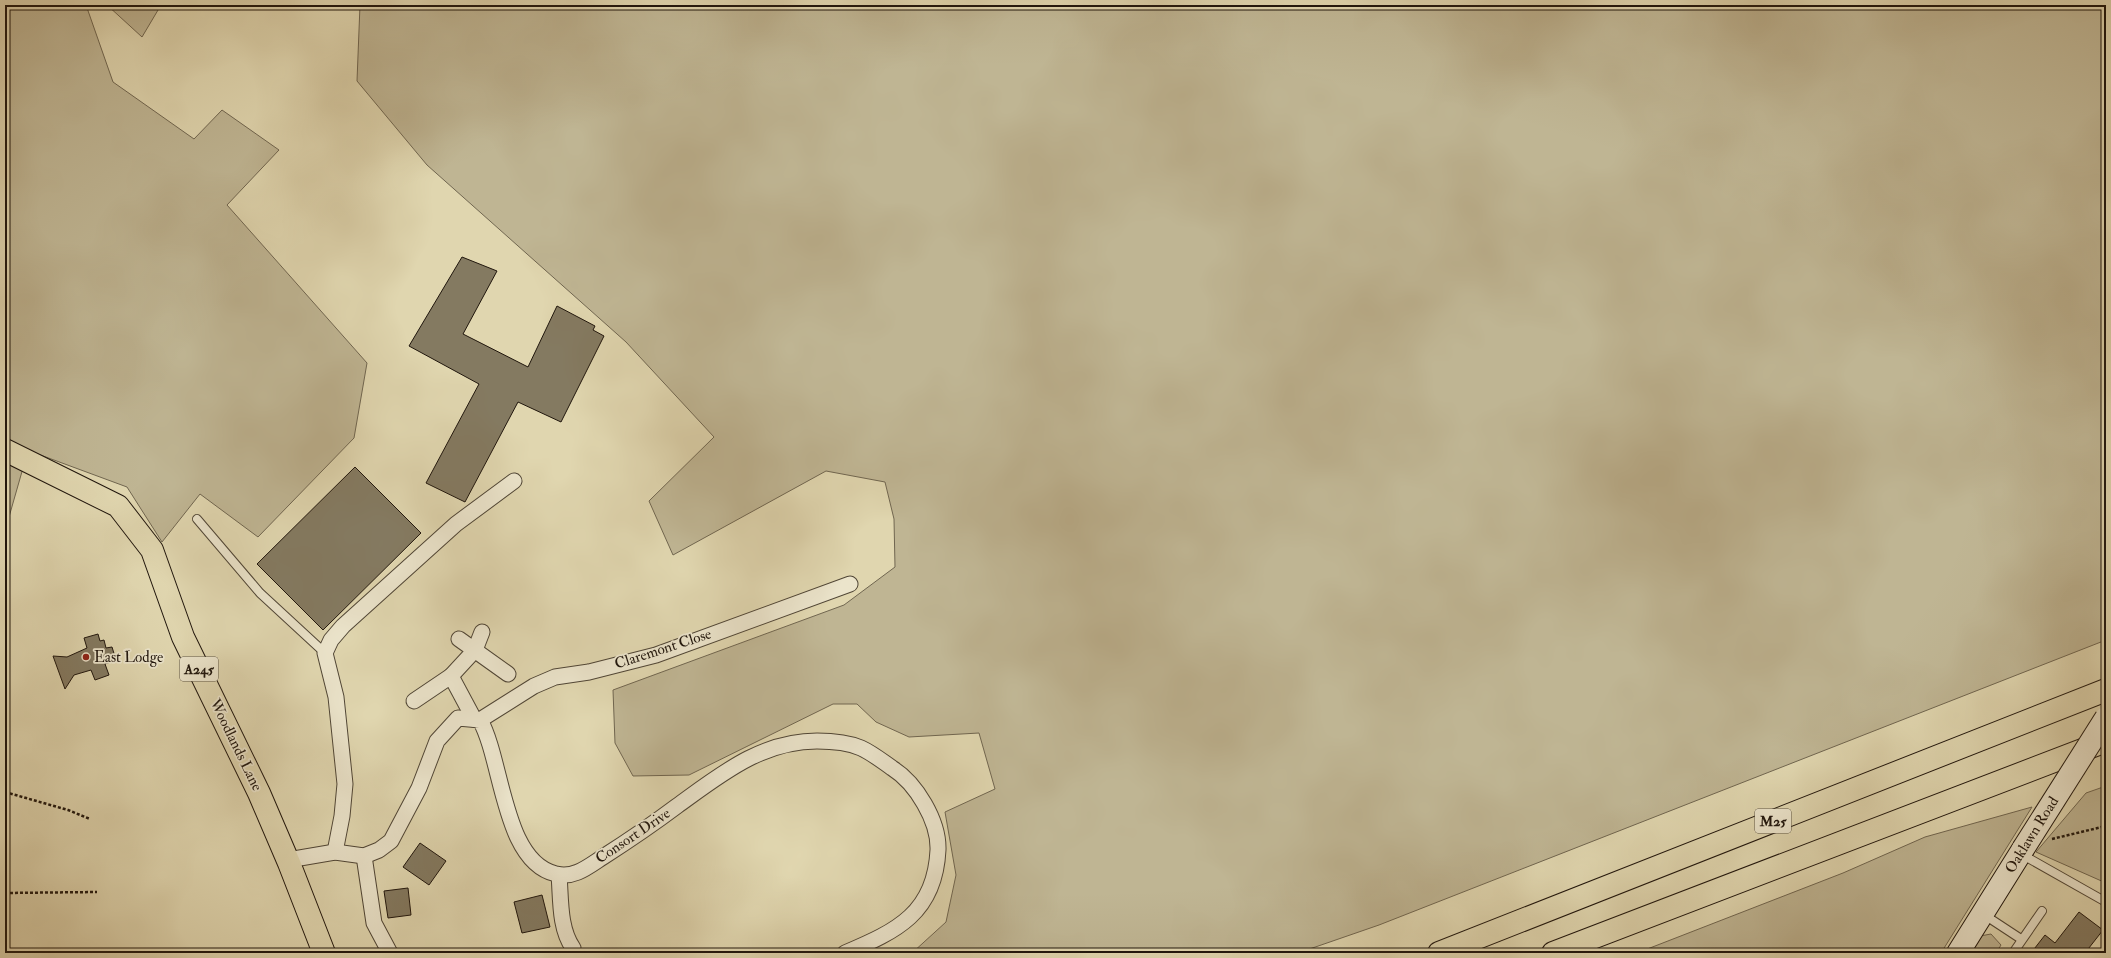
<svg xmlns="http://www.w3.org/2000/svg" width="2111" height="958" font-family="'IM FELL Double Pica',serif">
<style>
.green{fill:#bfb593;stroke:#706650}
.building{fill:#847a61;stroke:#20160d}
.lines{fill:none;stroke-linecap:round;stroke-linejoin:round}
.lane-casing{stroke:#504636;stroke-width:10}
.street-casing{stroke:#504636;stroke-width:17}
.secondary-casing{stroke:#20160d;stroke-width:24}
.primary-casing{stroke:#20160d;stroke-width:24}
.highway-casing{stroke:#20160d;stroke-width:24}
.path{stroke:#20160d;stroke-width:2.5;stroke-dasharray:3 2;stroke-linecap:butt}
.lane{stroke:#ebe4cb;stroke-width:8}
.street{stroke:#ebe4cb;stroke-width:15}
.secondary{stroke:#ebe4cb;stroke-width:22}
.primary{stroke:#e0d6af;stroke-width:22}
.highway{stroke:#e0d6af;stroke-width:22}
.secondary-bridge-casing{stroke:#20160d;stroke-width:24;stroke-linecap:butt}
.secondary-bridge{stroke:#ebe4cb;stroke-width:22}
.poi-dot{fill:#8f2418;stroke:#ebe4cb;stroke-width:1.5}
.labels{text-anchor:middle;dominant-baseline:central;stroke-width:3.5;stroke-linejoin:round;paint-order:stroke}
.shield{fill:#ebe4cb;stroke:#5d5446;stroke-width:1}
.shield-label{font-size:14px;font-weight:bold;fill:#20160d}
.street-label{font-size:15px;fill:#20160d;stroke:#ebe4cb}
.poi-label{font-size:15px;fill:#20160d;stroke:#ebe4cb;text-anchor:start}
</style>
<rect width="100%" height="100%" fill="#e0d6af"/>
<filter id="stains"><feTurbulence type="fractalNoise" baseFrequency=".005" numOctaves="4"/><feColorMatrix values="0 0 0 0 .2 0 0 0 0 .09 0 0 0 0 .02 0 0 0 .5 -.17"/></filter>
<radialGradient id="worn" r=".72"><stop offset=".6" stop-color="#630" stop-opacity="0"/><stop offset="1" stop-color="#630" stop-opacity=".3"/></radialGradient>
<g class="green">
<path d="M5,5H86L113,82L194,139L222,110L279,150L227,205L367,363L354,438L258,537L200,494L162,542L127,487L35,453L5,438Z"/>
<path d="M107,5H161L142,37Z"/>
<path d="M360,5H2106V640L1379,925L1298,953H912L946,922L956,875L945,812L995,789L979,733L909,737L876,722L857,704H833L689,775L633,776L615,743L613,690L844,605L895,567L894,519L885,482L826,471L673,555L649,501L714,437L626,342L427,165L357,81Z"/>
<path d="M5,459L23,468L5,531Z"/>
<path d="M2106,786V883L2036,852L2086,793Z"/>
<path d="M2032,807L1941,953H1637L1843,873L1925,837Z"/>
<path d="M1991,934L2001,945L1996,953H1970L1980,936Z"/>
</g>
<g class="building">
<path d="M462,257L497,271L463,334L528,367L557,306L595,326L593,330L604,336L561,422L518,402L465,502L426,483L479,384L409,346Z"/>
<path d="M355,467L421,533L323,630L257,564Z"/>
<path d="M98,634L100,641L104,640L106,648L112,647L116,660L105,664L109,675L95,680L91,670L74,675L65,689L53,656L67,657L87,648L84,638Z"/>
<path d="M420,843L446,861L429,885L403,867Z"/>
<path d="M408,888L411,915L388,918L384,891Z"/>
<path d="M542,895L550,927L522,933L514,902Z"/>
<path d="M2079,912L2103,930L2085,953H2031L2045,935L2055,943Z"/>
</g>
<g class="lines">
<g class="lane-casing">
<g id="lane">
<path d="M197,519L260,593L325,653"/>
<path d="M2021,854L2106,902"/>
<path d="M1983,914L2021,939"/>
<path d="M2013,953L2042,911"/>
</g>
</g>
<g class="street-casing">
<g id="street">
<path d="M459,639L508,674"/>
<path d="M451,676L475,650L482,632"/>
<path d="M414,701L451,676L474,719"/>
<path d="M480,720L534,686L555,677L589,672L656,655L850,584"/>
<path d="M335,852L342,816L345,784L336,697L325,653L331,640L343,626L456,524L514,481"/>
<path d="M364,856L374,923L390,953"/>
<path d="M288,860L335,852L364,856L379,850L391,841L419,788L437,741L458,718L480,720C503,761 503,862 556,874C574,879 589,866 603,857C628,841 653,824 677,806C720,775 761,741 817,741C832,741 847,742 861,748C872,753 882,761 892,768C916,783 939,821 938,850C935,913 897,931 845,953"/>
<path d="M559,875C561,899 559,928 573,948"/>
</g>
</g>
<g class="secondary-casing">
<path id="secondary" d="M1958,953L2023,849"/>
</g>
<g class="primary-casing">
<path id="primary" d="M5,450L118,506L152,550L183,637L259,793L289,863L324,953"/>
</g>
<g class="highway-casing">
<g id="highway">
<path d="M1439,953L2106,690"/>
<path d="M1553,953L2106,741"/>
</g>
</g>
<g class="path">
<path d="M5,792L68,810L90,819"/>
<path d="M2052,839L2106,826"/>
<path d="M5,893L97,892"/>
</g>
<use href="#lane" class="lane"/>
<use href="#street" class="street"/>
<use href="#secondary" class="secondary"/>
<use href="#primary" class="primary"/>
<use href="#highway" class="highway"/>
<g class="secondary-bridge-casing">
<path id="secondary-bridge" d="M2023,849L2106,718"/>
</g>
<use href="#secondary-bridge" class="secondary-bridge"/>
</g>
<circle class="poi-dot" cx="86" cy="657" r="4"/>
<g class="labels">
<g class="shield">
<rect x="180" y="657" width="38" height="24" rx="3"/>
<rect x="1755" y="809" width="36" height="24" rx="3"/>
</g>
<g class="shield-label">
<text x="199" y="669">A245</text>
<text x="1773" y="821">M25</text>
</g>
<g class="street-label">
<text transform="translate(663 649) rotate(-18)">Claremont Close</text>
<text transform="translate(236 745) rotate(64)">Woodlands Lane</text>
<text transform="translate(2032 835) rotate(-58)">Oaklawn Road</text>
<text transform="translate(633 836) rotate(-34)">Consort Drive</text>
</g>
<g class="poi-label">
<text x="94" y="657">East Lodge</text>
</g>
</g>
<rect width="2111" height="958" fill="none" stroke="#e0d6af" stroke-width="20"/>
<rect x="6" y="6" width="2099" height="946" fill="none" stroke="#20160d" stroke-width="2"/>
<rect x="10" y="10" width="2091" height="938" fill="none" stroke="#20160d"/>
<rect width="100%" height="100%" filter="url(#stains)"/>
<rect width="100%" height="100%" fill="url(#worn)"/>
</svg>
